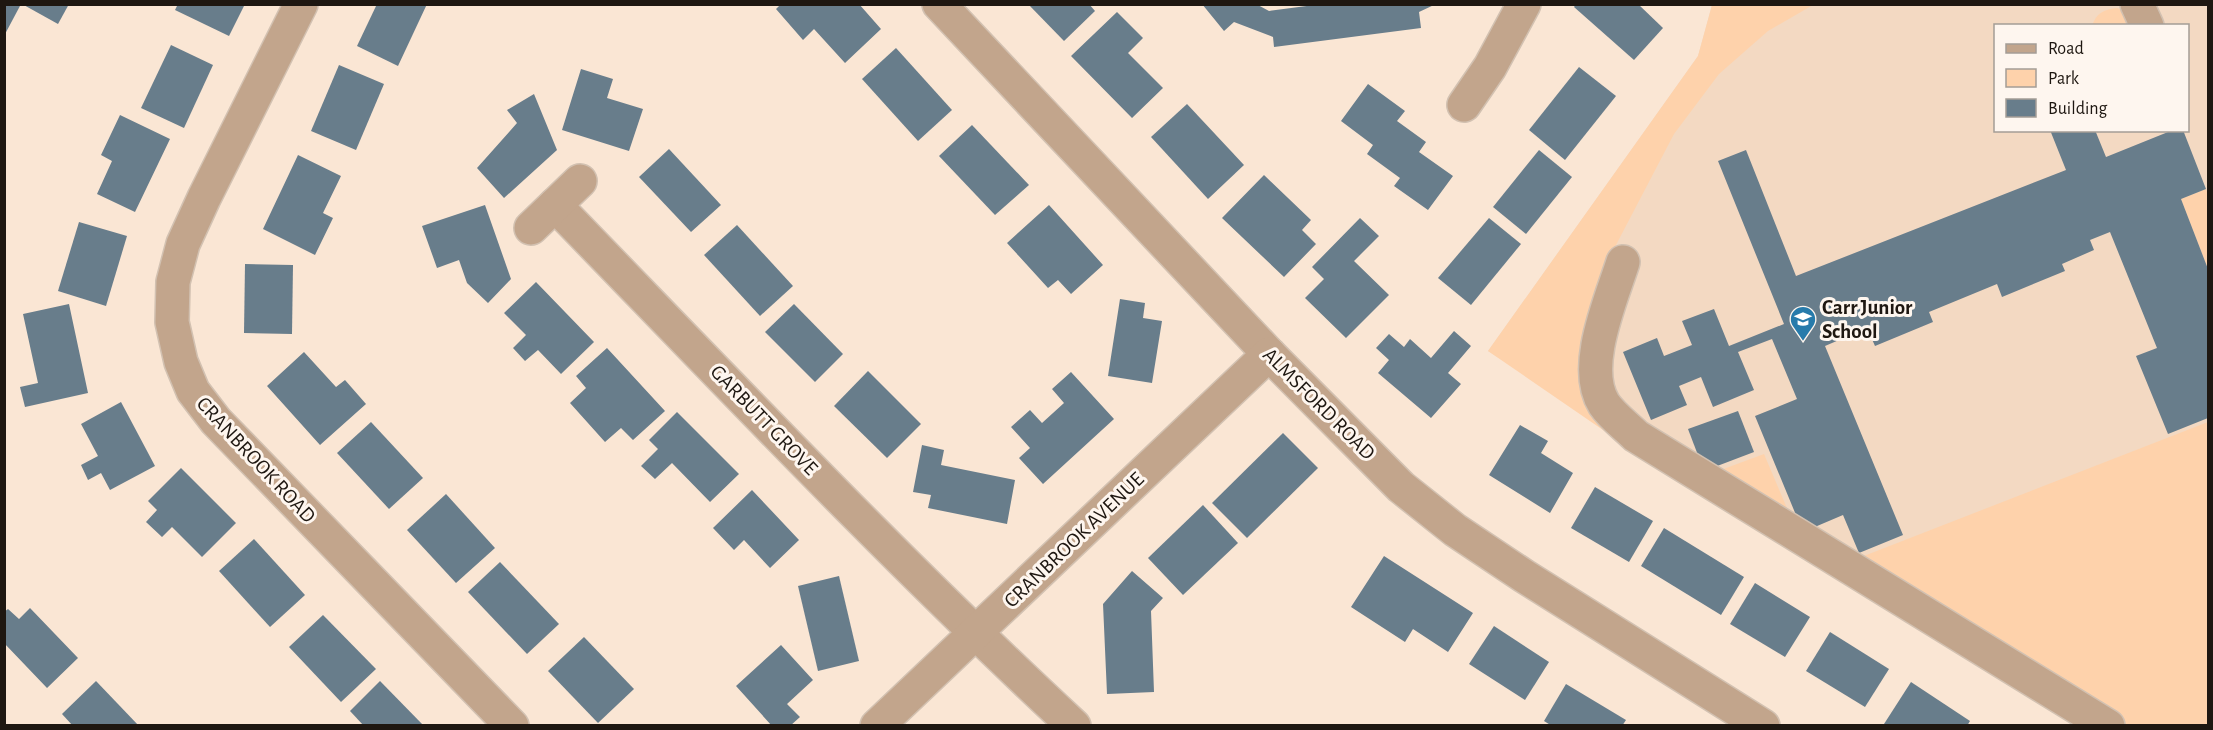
<svg xmlns="http://www.w3.org/2000/svg" width="2213" height="730" font-family="'Alegreya Sans',sans-serif">
<style>
.built{fill:#f3d9c2;fill-rule:evenodd}
.green{fill:#fed2ab}
.building{fill:#687d8b}
.lines{fill:none;stroke-linecap:round;stroke-linejoin:round}
.minor-casing{stroke:#d2c1b1;stroke-width:36}
.minor{stroke:#c2a58c;stroke-width:33}
.labels{text-anchor:middle;dominant-baseline:central;stroke-width:6;stroke-linejoin:round;paint-order:stroke}
.poi-label{font-size:21px;font-weight:bold;fill:#1e1711;stroke:#fef6ef;text-anchor:start}
.street-label{font-size:21px;fill:#1e1711;stroke:#fef6ef}
</style>
<rect width="100%" height="100%" fill="#fae6d4"/>
<path class="built" d="M1712,5H2208V725H2080L1488,351L1698,56ZM1996,26H2188V130H1996Z"/>
<g class="green">
<path d="M1712,5H1813L1768,31L1719,74L1674,134L1616,245L1584,343L1635,452L1488,351L1698,56Z"/>
<path d="M2117,8L2126,11L2139,26H2092C2096,13 2105,9 2117,8Z"/>
<path d="M2206,189L2208,195V269L2181,199Z"/>
<path d="M2208,422V725H2127L1851,561Z"/>
<path d="M1764,454L1792,520L1710,474Z"/>
</g>
<g class="building">
<path d="M4,4H21L4,36Z"/>
<path d="M22,4H69L58,24Z"/>
<path d="M178,4H245L229,36L175,10Z"/>
<path d="M377,4H427L398,66L357,46Z"/>
<path d="M781,4H859L881,29L845,63L814,29L803,40L776,9Z"/>
<path d="M1028,4H1089L1095,11L1064,41Z"/>
<path d="M1202,4H1256L1269,11L1322,4H1436L1419,12L1421,28L1274,47L1273,37L1234,22L1224,31Z"/>
<path d="M1576,4H1638L1663,28L1634,60L1574,7Z"/>
<path d="M1117,12L1143,38L1128,53L1163,88L1132,118L1071,56Z"/>
<path d="M171,45L213,65L184,128L141,108Z"/>
<path d="M896,48L952,110L918,141L862,79Z"/>
<path d="M339,65L384,84L356,150L311,131Z"/>
<path d="M1579,67L1616,96L1565,160L1529,130Z"/>
<path d="M581,69L613,79L607,98L643,109L629,151L562,130Z"/>
<path d="M1368,84L1405,111L1397,121L1426,142L1419,152L1453,176L1428,210L1394,186L1400,178L1367,154L1373,145L1341,121Z"/>
<path d="M534,94L557,150L504,198L477,168L517,123L507,110Z"/>
<path d="M1187,104L1244,165L1208,199L1151,137Z"/>
<path d="M120,115L170,139L135,212L97,194L112,161L101,155Z"/>
<path d="M972,125L1029,185L995,215L939,156Z"/>
<path d="M2050,130H2095L2106,157L2173,130H2183L2206,189L2181,199L2208,269V418L2168,434L2136,356L2157,348L2110,232L2090,240L2094,250L2062,264L2065,271L2002,297L1997,284L1929,312L1933,322L1875,346L1867,328L1825,346L1903,535L1859,553L1843,515L1803,532L1755,416L1797,399L1772,339L1738,352L1754,390L1713,407L1701,377L1679,386L1687,405L1651,420L1623,352L1657,338L1664,356L1692,345L1682,321L1714,309L1729,346L1784,324L1718,161L1746,150L1796,276L2066,170Z"/>
<path d="M669,149L721,205L691,232L639,177Z"/>
<path d="M1539,150L1572,177L1526,234L1493,207Z"/>
<path d="M298,155L341,176L323,213L333,218L315,255L263,229Z"/>
<path d="M1264,175L1311,220L1302,230L1316,244L1284,277L1222,218Z"/>
<path d="M485,205L511,279L488,303L467,283L459,260L437,268L422,226Z"/>
<path d="M1049,205L1103,265L1071,294L1058,280L1048,288L1007,243Z"/>
<path d="M1360,218L1379,236L1354,261L1389,295L1346,338L1305,298L1324,279L1312,267Z"/>
<path d="M1489,218L1521,244L1471,305L1438,278Z"/>
<path d="M79,222L127,236L106,306L58,291Z"/>
<path d="M737,225L793,286L760,316L704,255Z"/>
<path d="M245,264L293,265L292,334L244,333Z"/>
<path d="M536,282L594,342L561,374L538,350L525,361L513,348L526,335L504,313Z"/>
<path d="M1120,299L1145,303L1143,318L1162,321L1152,383L1108,376Z"/>
<path d="M69,304L88,393L25,407L20,387L38,383L23,314Z"/>
<path d="M794,304L843,354L815,382L765,332Z"/>
<path d="M1454,331L1471,346L1448,373L1461,384L1431,418L1378,373L1389,360L1376,348L1389,334L1404,347L1410,339L1431,358Z"/>
<path d="M607,348L665,411L633,440L621,428L605,442L570,403L586,388L576,376Z"/>
<path d="M304,352L336,387L345,380L366,404L320,445L267,386Z"/>
<path d="M868,371L921,424L887,458L834,406Z"/>
<path d="M1071,372L1114,419L1043,484L1019,458L1030,448L1011,427L1030,410L1042,423L1064,403L1052,389Z"/>
<path d="M121,402L155,466L110,490L101,473L88,480L81,465L98,456L81,424Z"/>
<path d="M1738,411L1754,452L1704,471L1688,429Z"/>
<path d="M677,412L739,474L710,502L672,463L655,479L641,466L658,449L649,440Z"/>
<path d="M371,422L423,478L389,509L337,453Z"/>
<path d="M1520,425L1548,441L1541,453L1573,473L1550,513L1489,475Z"/>
<path d="M1283,433L1318,468L1247,538L1212,503Z"/>
<path d="M922,445L944,450L941,465L1015,480L1007,524L928,508L931,495L913,492Z"/>
<path d="M181,468L236,523L202,557L172,527L162,537L146,522L157,510L148,501Z"/>
<path d="M1595,487L1653,521L1629,562L1571,528Z"/>
<path d="M752,490L799,540L770,568L744,540L734,550L713,528Z"/>
<path d="M446,494L495,548L456,583L407,530Z"/>
<path d="M1203,505L1238,543L1183,595L1148,558Z"/>
<path d="M1664,528L1744,577L1721,615L1641,566Z"/>
<path d="M254,539L305,595L270,627L219,571Z"/>
<path d="M1384,556L1473,613L1448,652L1413,629L1405,642L1351,607Z"/>
<path d="M500,562L559,624L527,654L468,592Z"/>
<path d="M1132,571L1163,598L1151,611L1154,692L1107,694L1103,604Z"/>
<path d="M839,576L859,661L818,671L798,586Z"/>
<path d="M1755,583L1810,617L1785,657L1730,624Z"/>
<path d="M30,608L78,658L47,688L4,643V612L8,609L19,619Z"/>
<path d="M323,615L376,669L341,702L289,647Z"/>
<path d="M1494,626L1549,662L1525,700L1469,664Z"/>
<path d="M1830,632L1889,669L1865,707L1806,671Z"/>
<path d="M584,637L634,689L598,723L548,671Z"/>
<path d="M781,645L813,680L787,704L800,717L790,726H772L736,686Z"/>
<path d="M96,681L139,726H73L62,714Z"/>
<path d="M380,681L424,726H364L350,711Z"/>
<path d="M1911,682L1970,721L1967,726H1887L1884,724Z"/>
<path d="M1566,684L1626,720L1622,726H1552L1544,721Z"/>
</g>
<g class="lines">
<g class="minor-casing">
<g id="minor">
<path d="M301,4L204,198L183,244L173,282L172,322L181,362L193,391L216,421L512,726"/>
<path d="M939,4L1269,354L1401,487L1455,530L1524,576L1763,726"/>
<path d="M2137,4L2147,26"/>
<path d="M1464,105L1490,67L1524,4"/>
<path d="M555,205C726,381 894,559 1074,726"/>
<path d="M531,228L580,181"/>
<path d="M1623,262C1611,300 1581,367 1604,404C1612,416 1626,426 1636,436L2108,726"/>
<path d="M877,726L1269,354"/>
</g>
</g>
<use href="#minor" class="minor"/>
</g>
<defs>
<g id="school-pin" transform="scale(1.35)"><path d="M0 17L-7.5 6A9.5 9.5 0 1 1 7.5 6Z" fill="#277bab" stroke="#fef6ef"/><path d="M0-5L7-2L0 1L-7-2ZM-4 1L0 2.5L4 1V4Q0 6-4 4Z" fill="#fff"/></g>
</defs>
<g fill-rule="evenodd">
<use href="#school-pin" x="1803" y="319"/>
</g>
<g class="labels">
<g class="poi-label">
<text x="1822" y="307">Carr Junior<tspan x="1822" dy="24">School</tspan></text>
</g>
<g class="street-label">
<text transform="translate(1319 404) rotate(45)">ALMSFORD ROAD</text>
<text transform="translate(764 420) rotate(46)">GARBUTT GROVE</text>
<text transform="translate(256 460) rotate(47)">CRANBROOK ROAD</text>
<text transform="translate(1074 540) rotate(-44)">CRANBROOK AVENUE</text>
</g>
</g>
<rect width="2213" height="730" fill="none" stroke="#1e1711" stroke-width="12"/>
<rect x="1994" y="24" width="195" height="108" fill="#fef6ef" stroke="#a49d96" stroke-width="1.5"/>
<rect x="2006" y="44" width="30" height="9" fill="#c2a58c" stroke="#a49d96" stroke-width="1.5"/>
<text x="2048" y="54" font-size="18" fill="#1e1711">Road</text>
<rect x="2006" y="69" width="30" height="18" fill="#fed2ab" stroke="#a49d96" stroke-width="1.5"/>
<text x="2048" y="84" font-size="18" fill="#1e1711">Park</text>
<rect x="2006" y="99" width="30" height="18" fill="#687d8b" stroke="#a49d96" stroke-width="1.5"/>
<text x="2048" y="114" font-size="18" fill="#1e1711">Building</text>
</svg>
